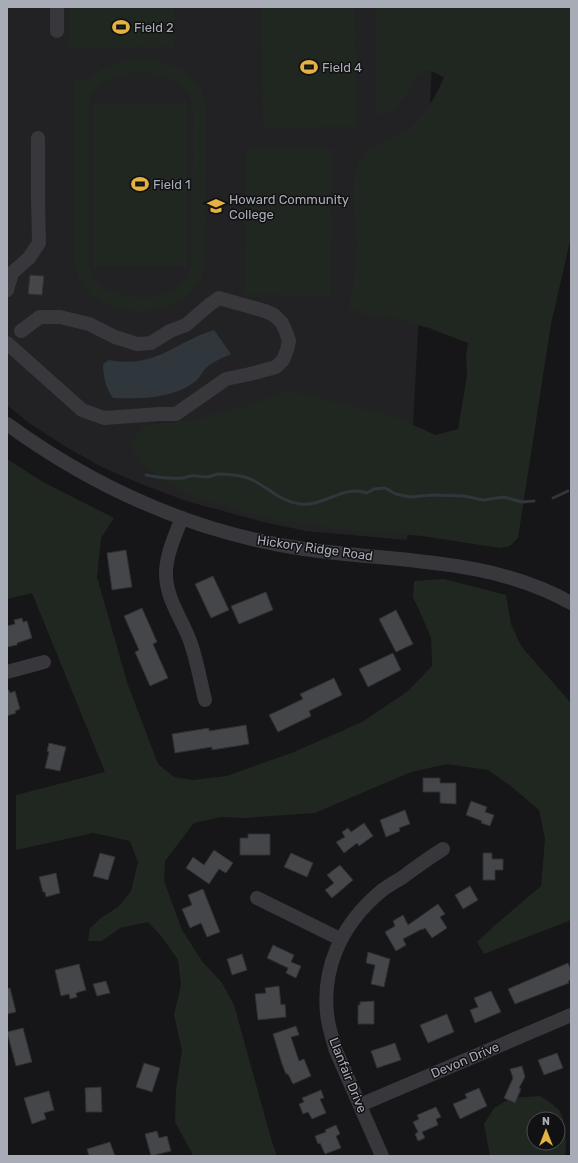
<svg xmlns="http://www.w3.org/2000/svg" width="578" height="1163" font-family="Rubik,sans-serif">
<style>
.built{fill:#222224}
.green{fill:#202721;fill-rule:evenodd}
.water{fill:#2f363c}
.lines{fill:none;stroke-linecap:round;stroke-linejoin:round}
.stream{stroke:#2f363c;stroke-width:3}
.building{fill:#45464a;stroke:#303033}
.minor{stroke:#37373c;stroke-width:14}
.labels{text-anchor:middle;dominant-baseline:central;stroke-width:3;stroke-linejoin:round;paint-order:stroke}
.poi-label{font-size:13px;fill:#a8acb6;stroke:#111012;text-anchor:start}
.street-label{font-size:13px;fill:#a8acb6;stroke:#111012}
</style>
<rect width="100%" height="100%" fill="#161517"/>
<path class="built" d="M7,7H435L407,540L306,531L263,522L186,501L136,482L102,467L66,447L29,423L7,405Z"/>
<g class="green">
<path d="M69,7H174V47L69,48Z"/>
<path d="M261,7H355L357,127L263,128Z"/>
<path d="M376,7H571V237L551,324L518,538L510,546L500,548L422,536L337,529L277,520L220,505L184,493L141,464L130,444L144,426L199,419L219,412L248,406L288,390L395,417L436,435L458,429L467,376L466,357L468,343L429,328L393,318L359,313L349,307C354,287 356,267 357,247C357,216 346,182 363,154C367,149 396,137 403,133C422,121 436,97 444,77L429,70L418,75L405,97L392,111L381,116L376,109Z"/>
<path d="M135,59C161,59 193,67 203,94C205,99 205,105 206,110L205,258C204,268 203,279 196,287C171,319 105,320 82,284C78,277 76,270 74,261V79H88C102,66 117,62 135,59ZM136,72C156,73 182,77 190,98C192,102 192,107 193,111L192,257C191,265 190,272 186,278C171,303 120,303 100,284C93,277 89,269 88,260V106C89,102 91,95 94,91C104,79 121,75 136,72Z"/>
<rect x="93" y="103" width="94" height="163"/>
<path d="M246,148L332,149L331,296L245,295Z"/>
<path d="M7,459L43,482L114,518L101,538L97,577L128,685L158,764L174,777L193,780L227,776L294,752L362,722L408,691L432,666L431,637L413,597L414,581L444,579L506,595L511,624L521,646L571,703V920L484,954L477,942L494,926L541,886L545,839L539,810L512,787L488,770L447,764L411,772L315,813L245,818L221,817L194,823L165,861L164,881L182,930L202,961L222,983L234,1005L272,1142L277,1156H205L193,1155L175,1122L176,1089L182,1050L174,1015L181,985L178,960L162,937L148,922L120,928L102,941H88L90,928L101,918L118,907L131,891L138,862L130,841L93,833L16,850V795L105,772L32,593L7,599Z"/>
<path d="M540,1096C546,1100 553,1104 558,1109C566,1117 567,1145 565,1156H490L484,1124L494,1108L511,1098ZM534,1119H558V1143H534Z"/>
</g>
<path class="water" d="M214,330L231,354C223,358 212,362 206,368C202,372 200,377 197,380C175,399 140,399 113,398C106,389 103,376 103,364L109,360C155,369 173,343 214,330Z"/>
<g class="lines">
<g class="stream">
<path d="M146,475C159,478 170,479 183,478C186,478 188,476 191,476C196,475 201,477 206,477C210,477 214,475 218,474C227,474 237,475 245,477C265,483 277,501 300,504C323,507 345,484 367,493L374,489L385,488L396,494L410,497L432,495L464,496L483,500L504,497L522,502L534,501"/>
<path d="M553,498L568,491"/>
</g>
</g>
<g class="building">
<path d="M30,275L44,276L42,295L28,294Z"/>
<path d="M126,550L132,587L112,590L107,553Z"/>
<path d="M213,576L229,610L211,618L195,584Z"/>
<path d="M266,592L273,610L239,624L231,606Z"/>
<path d="M142,608L157,642L153,644L168,678L150,686L135,652L139,650L124,616Z"/>
<path d="M396,610L413,644L396,652L379,619Z"/>
<path d="M22,618L23,622L27,621L32,638L17,643V645L7,647V626L15,624L14,620Z"/>
<path d="M393,653L401,670L368,687L359,669Z"/>
<path d="M334,678L342,695L309,711L311,716L278,732L269,715L303,699L300,694Z"/>
<path d="M7,690H9L10,693L15,691L20,709L15,711L16,713L7,716Z"/>
<path d="M246,725L249,744L212,750V747L175,753L172,734L209,728V731Z"/>
<path d="M49,743L66,747L60,771L45,768L49,752L47,751Z"/>
<path d="M423,778H440V783H456V804L440,803V792H423Z"/>
<path d="M471,801L487,807L485,812L494,815L490,826L481,823L482,821L466,815Z"/>
<path d="M405,810L410,824L399,828L400,831L386,837L380,820Z"/>
<path d="M364,823L373,836L359,846L357,843L344,853L336,842L345,837L342,832L348,828L351,832Z"/>
<path d="M248,834H270V855H240V838H248Z"/>
<path d="M214,850L233,863L226,873L219,869L209,884L186,868L193,857L204,865Z"/>
<path d="M100,853L115,857L108,880L93,876Z"/>
<path d="M291,853L313,863L307,877L284,867Z"/>
<path d="M483,853H492V859H503V870H495V880H483Z"/>
<path d="M340,865L353,880L332,898L325,890L334,883L327,875Z"/>
<path d="M56,873L60,893L46,897L45,892H43L39,877Z"/>
<path d="M470,886L478,900L463,909L455,895Z"/>
<path d="M203,889L220,932L207,937L201,923L190,928L182,909L192,905L188,895Z"/>
<path d="M438,904L445,914L440,917L447,928L432,938L425,928L422,930V929L403,939L406,945L396,951L385,932L395,926L393,921L403,915L408,925Z"/>
<path d="M273,945L294,955L291,962L301,966L296,978L286,973L288,968L267,958Z"/>
<path d="M368,952L390,959L384,987L371,984L375,965L366,963Z"/>
<path d="M242,954L247,970L232,975L227,959Z"/>
<path d="M568,963L571,970V980L568,981L569,983L515,1004L508,989Z"/>
<path d="M79,964L86,990L76,993L77,997L70,999L69,994L61,996L55,970Z"/>
<path d="M106,981L110,993L97,996L93,984Z"/>
<path d="M279,986L281,1005L285,1004L286,1017L258,1020L255,994L266,993L265,988Z"/>
<path d="M10,988L16,1012L7,1014V989Z"/>
<path d="M491,991L501,1012L475,1023L470,1010L478,1007L474,998Z"/>
<path d="M374,1001V1024H358V1005H360V1002Z"/>
<path d="M447,1014L454,1032L428,1043L420,1025Z"/>
<path d="M296,1026L299,1035L291,1037L299,1061L304,1059L311,1076L293,1084L288,1074H286L282,1064L273,1034Z"/>
<path d="M23,1028L32,1062L16,1066L7,1032Z"/>
<path d="M395,1043L401,1060L377,1068L371,1051Z"/>
<path d="M557,1053L563,1068L544,1075L538,1060Z"/>
<path d="M144,1063L160,1068L152,1092L136,1087Z"/>
<path d="M522,1066L525,1077L519,1088L521,1089L515,1103L504,1098L513,1078L510,1069Z"/>
<path d="M101,1087L102,1112H86L85,1088Z"/>
<path d="M479,1088L487,1106L460,1119L453,1104L467,1098L465,1094Z"/>
<path d="M321,1090L324,1098L320,1099L326,1113L312,1119L308,1112L303,1114L299,1104L304,1102L302,1098Z"/>
<path d="M49,1091L54,1110L44,1113L46,1119L32,1124L24,1098Z"/>
<path d="M436,1107L441,1117L436,1119L438,1125L422,1132L425,1138L418,1141L415,1134L418,1132L413,1122L419,1119L417,1115Z"/>
<path d="M336,1125L340,1134L336,1136L341,1148L325,1154L320,1143L318,1144L315,1136L326,1132L325,1130Z"/>
<path d="M157,1131L159,1138L167,1136L171,1151L151,1156L145,1134Z"/>
<path d="M110,1142L115,1156H89L87,1149Z"/>
</g>
<g class="lines">
<g class="minor">
<path d="M57,7V31"/>
<path d="M7,290L12,273L29,258L39,243L38,198V138"/>
<path d="M7,343L82,410L104,418L160,414H176L226,379L250,374L276,367L283,360L287,350L289,341L286,332L282,323L274,315L265,311L219,298L209,305L186,325L170,331L151,343L137,344L115,337L89,324L60,317H40L21,331"/>
<path d="M7,424C95,488 196,533 304,549C394,562 490,557 571,603"/>
<path d="M182,518C175,535 167,553 166,571C165,597 181,617 190,641C197,660 200,680 205,700"/>
<path d="M7,672L44,662"/>
<path d="M257,898L340,939"/>
<path d="M360,1105L571,1015"/>
<path d="M382,1156L336,1051C333,1041 330,1031 328,1021C320,970 341,925 380,892C387,886 395,882 403,877C416,867 429,858 443,849"/>
</g>
</g>
<defs>
<g id="stadium-bare" transform="scale(1.38)"><path d="M0-5a6.5 5 0 1 0 0 10a6.5 5 0 1 0 0-10ZM-3.5-1.8h7v3.6h-7Z" fill="#e4b241" stroke="#111012" stroke-width="2.5" paint-order="stroke"/></g>
<g id="university-bare" transform="scale(1.38)"><path d="M0-5L7-2L0 1L-7-2ZM-4 1L0 2.5L4 1V4Q0 6-4 4Z" fill="#e4b241" stroke="#111012" stroke-width="2.5" paint-order="stroke"/></g>
</defs>
<g fill-rule="evenodd">
<use href="#stadium-bare" x="121" y="27"/>
<use href="#stadium-bare" x="309" y="67"/>
<use href="#stadium-bare" x="140" y="184"/>
<use href="#university-bare" x="216" y="206"/>
</g>
<g class="labels">
<g class="poi-label">
<text x="134" y="27">Field 2</text>
<text x="322" y="67">Field 4</text>
<text x="153" y="184">Field 1</text>
<text x="229" y="199">Howard Community<tspan x="229" dy="15">College</tspan></text>
</g>
<g class="street-label">
<text transform="translate(315 548) rotate(8)">Hickory Ridge Road</text>
<text transform="translate(465 1060) rotate(-23)">Devon Drive</text>
<text transform="translate(348 1075) rotate(68)">Llanfair Drive</text>
</g>
</g>
<rect width="578" height="1163" fill="none" stroke="#a8acb6" stroke-width="16"/>
<g transform="translate(546 1131)"><circle r="19" fill="#111012" stroke="#4d4e54"/>
<path d="M0-3L7 15L0 10L-7 15Z" fill="#e4b241"/>
<text y="-6" font-size="11" font-weight="bold" text-anchor="middle" fill="#a8acb6">N</text>
</g>
</svg>
